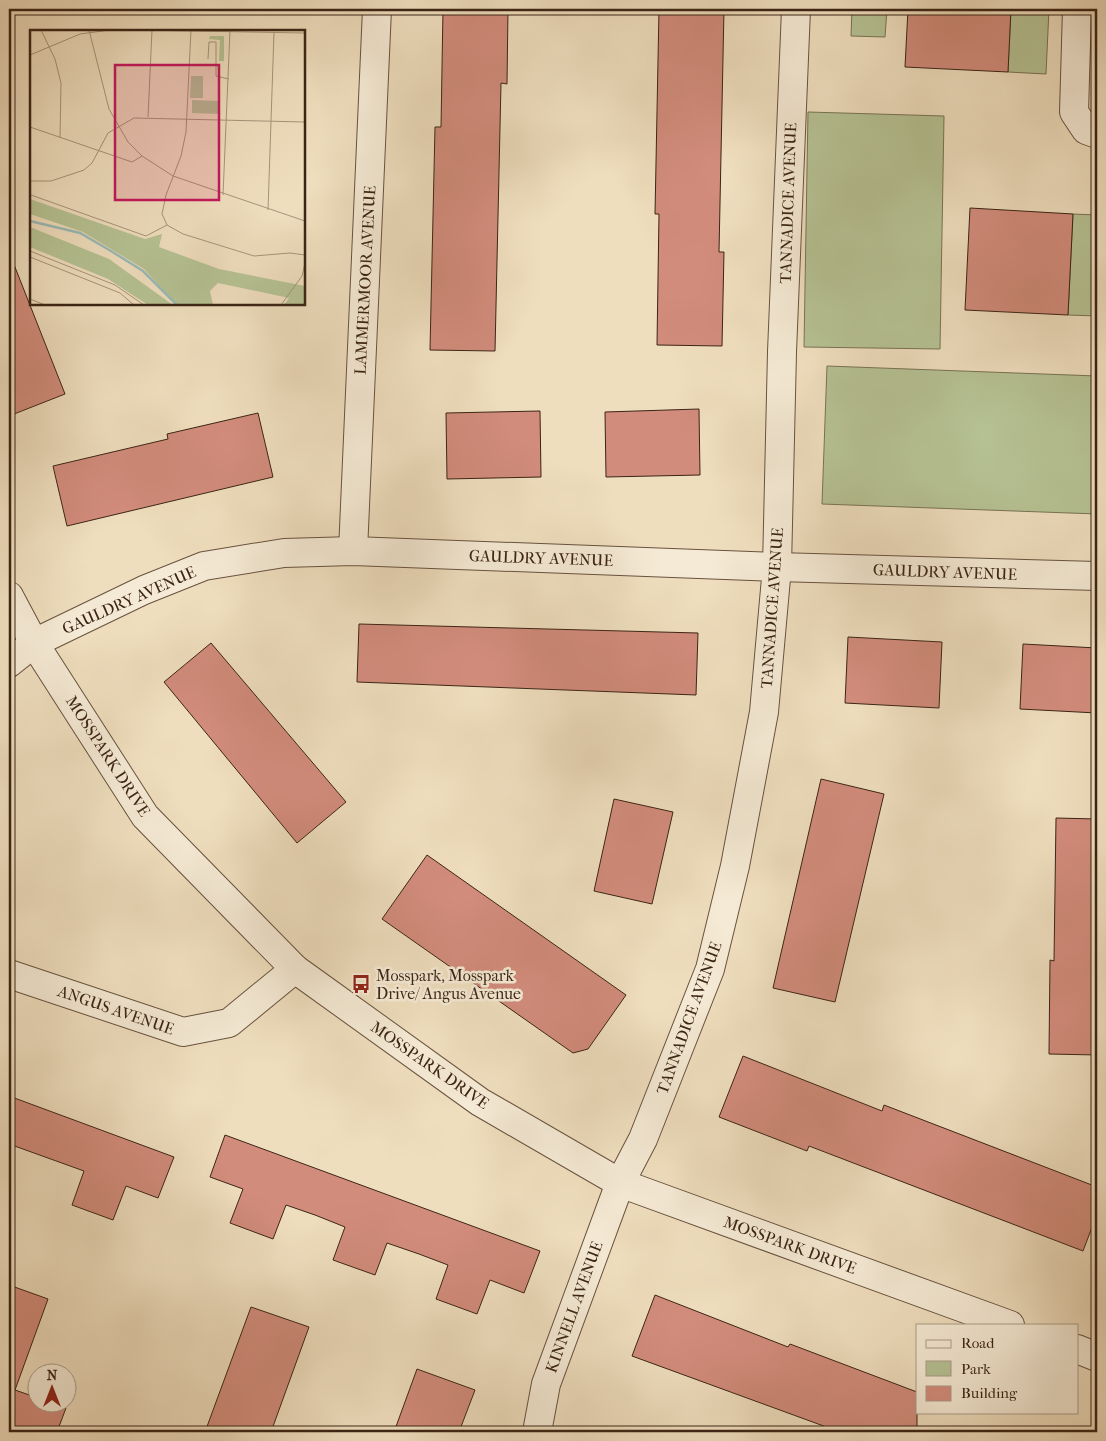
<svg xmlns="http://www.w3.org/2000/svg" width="1106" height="1441" font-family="'IM FELL French Canon',serif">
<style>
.green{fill:#b6c294;stroke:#787354}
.building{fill:#d28c7c;stroke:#3b2415}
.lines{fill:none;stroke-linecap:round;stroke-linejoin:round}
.minor-casing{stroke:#68523f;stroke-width:30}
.minor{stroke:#f5ead5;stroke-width:28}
.labels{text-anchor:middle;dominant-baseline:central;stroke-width:5;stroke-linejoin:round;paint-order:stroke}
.street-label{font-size:16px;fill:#3b2415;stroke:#f5ead5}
.poi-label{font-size:16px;fill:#3b2415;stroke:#f5ead5;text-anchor:start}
.inset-river{fill:none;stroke:#9bbbb7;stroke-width:2.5}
.inset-road{fill:none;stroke:#a7947a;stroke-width:1}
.view{fill:#c2185b;fill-opacity:0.15;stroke:#c2185b;stroke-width:2.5}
.inset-edge{fill:none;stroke:#3b2415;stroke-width:2.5}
</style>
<rect width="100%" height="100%" fill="#efdebe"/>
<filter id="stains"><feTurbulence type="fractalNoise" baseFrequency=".004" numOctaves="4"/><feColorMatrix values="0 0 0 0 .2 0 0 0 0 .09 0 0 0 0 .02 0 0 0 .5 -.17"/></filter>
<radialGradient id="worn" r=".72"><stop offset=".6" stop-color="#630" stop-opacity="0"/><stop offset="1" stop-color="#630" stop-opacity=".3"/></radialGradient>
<g class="green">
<path d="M852,9H887L885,37L851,36Z"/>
<path d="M1011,9H1049L1046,74L1008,72Z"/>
<path d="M808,112L944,116L940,349L804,347Z"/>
<path d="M1073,214L1097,215V316L1068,315Z"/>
<path d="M827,366L1097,376V514L822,504Z"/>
</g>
<g class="building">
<path d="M443,9H508L507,84L501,83L495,351L430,350L435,127H441Z"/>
<path d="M659,9H724L719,252H724L722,346L657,345L659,214H655Z"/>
<path d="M908,9H1011L1008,72L905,67Z"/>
<path d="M970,208L1073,214L1068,315L965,310Z"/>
<path d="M9,257H11L65,394L9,416Z"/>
<path d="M699,409L700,475L606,477L605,412Z"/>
<path d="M540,411L541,477L447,479L446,413Z"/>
<path d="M258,413L273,477L67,526L53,466L168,439L167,434Z"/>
<path d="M359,624L698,633L696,695L357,682Z"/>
<path d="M848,637L942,642L939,708L845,703Z"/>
<path d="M211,643L346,802L297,843L164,682Z"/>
<path d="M1023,644L1097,648V713L1020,709Z"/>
<path d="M821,779L884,794L835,1002L773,988Z"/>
<path d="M614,799L673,812L652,904L594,891Z"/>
<path d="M1056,818L1097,819V1055L1049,1054L1050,960L1054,961Z"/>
<path d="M427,855L626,995L588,1049L573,1053L382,919Z"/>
<path d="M743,1056L882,1111L884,1105L1097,1187V1214L1083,1251L809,1146L807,1151L719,1117Z"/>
<path d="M9,1096L174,1157L158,1198L126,1186L113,1220L72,1205L84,1171L9,1144Z"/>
<path d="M225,1135L540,1251L524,1293L490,1280L477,1314L436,1299L448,1265L419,1254L387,1243L375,1275L333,1260L345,1227L315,1215L286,1205L273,1239L230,1223L243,1189L210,1177Z"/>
<path d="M9,1285L48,1299L15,1390L38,1398V1404H52L66,1408L57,1432H9Z"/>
<path d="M655,1295L788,1347L790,1344L917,1392V1432H840L632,1356Z"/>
<path d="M251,1307L309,1327L271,1432H205Z"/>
<path d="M417,1369L475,1390L459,1432H394Z"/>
</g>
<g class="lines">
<g class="minor-casing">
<g id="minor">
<path d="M1077,9L1074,112L1086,130L1097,134"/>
<path d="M353,551L377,9"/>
<path d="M9,596L34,643L145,816L295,969L480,1102L620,1183L1010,1325"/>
<path d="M9,663L34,643L144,590L204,566L284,553L353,551L777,567L1097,576"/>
<path d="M9,974L183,1032L229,1023L295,969"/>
<path d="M1077,1349L1097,1357"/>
<path d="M537,1432L546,1384L620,1183L643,1139L710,969L735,866L764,712L777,567L782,352L796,9"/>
</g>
</g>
<use href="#minor" class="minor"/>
</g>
<defs>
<g id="bus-bare" transform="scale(1.5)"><path d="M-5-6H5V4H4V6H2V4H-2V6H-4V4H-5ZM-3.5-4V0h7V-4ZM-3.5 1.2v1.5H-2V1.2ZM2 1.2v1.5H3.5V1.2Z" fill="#8f2418" stroke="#f5ead5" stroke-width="2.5" paint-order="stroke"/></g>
</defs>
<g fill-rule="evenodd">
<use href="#bus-bare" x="361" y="984"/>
</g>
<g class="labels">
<g class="street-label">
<text transform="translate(788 203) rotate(-88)">TANNADICE AVENUE</text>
<text transform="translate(365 280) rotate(-87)">LAMMERMOOR AVENUE</text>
<text transform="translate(541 558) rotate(2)">GAULDRY AVENUE</text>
<text transform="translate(945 572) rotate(2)">GAULDRY AVENUE</text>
<text transform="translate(129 600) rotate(-24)">GAULDRY AVENUE</text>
<text transform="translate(772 608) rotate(-86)">TANNADICE AVENUE</text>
<text transform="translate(108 756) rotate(57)">MOSSPARK DRIVE</text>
<text transform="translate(116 1010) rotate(19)">ANGUS AVENUE</text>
<text transform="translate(689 1018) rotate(-70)">TANNADICE AVENUE</text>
<text transform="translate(430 1065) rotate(35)">MOSSPARK DRIVE</text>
<text transform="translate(790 1245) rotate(20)">MOSSPARK DRIVE</text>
<text transform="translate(574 1307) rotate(-70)">KINNELL AVENUE</text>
</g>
<g class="poi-label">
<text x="376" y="975">Mosspark, Mosspark<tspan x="376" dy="18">Drive/ Angus Avenue</tspan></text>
</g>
</g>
<g transform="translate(30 30)">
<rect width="275" height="275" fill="#efdebe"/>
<path d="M180,6H194V31H189L190,10L179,9ZM161,46H173V68H160ZM162,70L190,71V84L162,83ZM0,169L115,209L132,204L129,217L189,239L275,256V275H254L259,268L188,253L180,261L183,275H147L114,239L53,202L0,184ZM0,197L79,229L143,275H118L78,249L0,217Z" fill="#b6c294"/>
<path class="inset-river" d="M0,191L50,203L81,221L113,241L147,275"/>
<path class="inset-road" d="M11,0L25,29L31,53L30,108M59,0L79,79L98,112L112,126L143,146L275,191M106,0L275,3M161,0L156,102L151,126L136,165L132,184L137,195L153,204L224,226L260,223L275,225M0,25L50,4L80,0M178,29L179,12H186V46L199,49M118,87L122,0M0,97L102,132L112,126M0,151H21L54,140L62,133L78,103L104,88L275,92M1,165L116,206L137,195M193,165L200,0M238,180L244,2M0,221L85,255L114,275M0,227L90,263L104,275M0,269L15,275M251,275L272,246L275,233"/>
<path class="view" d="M85,35H189V170H85Z"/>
<rect width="275" height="275" class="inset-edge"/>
</g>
<rect width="1106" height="1441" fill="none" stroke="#efdebe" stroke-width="30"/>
<rect x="10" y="10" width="1086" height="1421" fill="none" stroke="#3b2415" stroke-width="2.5"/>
<rect x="15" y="15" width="1076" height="1411" fill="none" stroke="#3b2415"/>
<rect x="916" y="1324" width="162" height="90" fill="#f5ead5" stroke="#ab9b88"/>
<rect x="926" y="1340" width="25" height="8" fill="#f5ead5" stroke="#ab9b88"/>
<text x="961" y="1348" font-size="15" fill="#3b2415">Road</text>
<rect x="926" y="1361" width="25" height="15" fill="#b6c294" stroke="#ab9b88"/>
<text x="961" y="1374" font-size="15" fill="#3b2415">Park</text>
<rect x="926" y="1386" width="25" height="15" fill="#d28c7c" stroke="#ab9b88"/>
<text x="961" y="1398" font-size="15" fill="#3b2415">Building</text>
<g transform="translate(52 1388)"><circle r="24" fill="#f5ead5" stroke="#ab9b88"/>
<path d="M0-4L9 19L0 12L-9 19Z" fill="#8f2418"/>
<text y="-8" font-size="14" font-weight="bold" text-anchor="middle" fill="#3b2415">N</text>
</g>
<rect width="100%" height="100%" filter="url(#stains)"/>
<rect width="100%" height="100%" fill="url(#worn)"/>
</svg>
